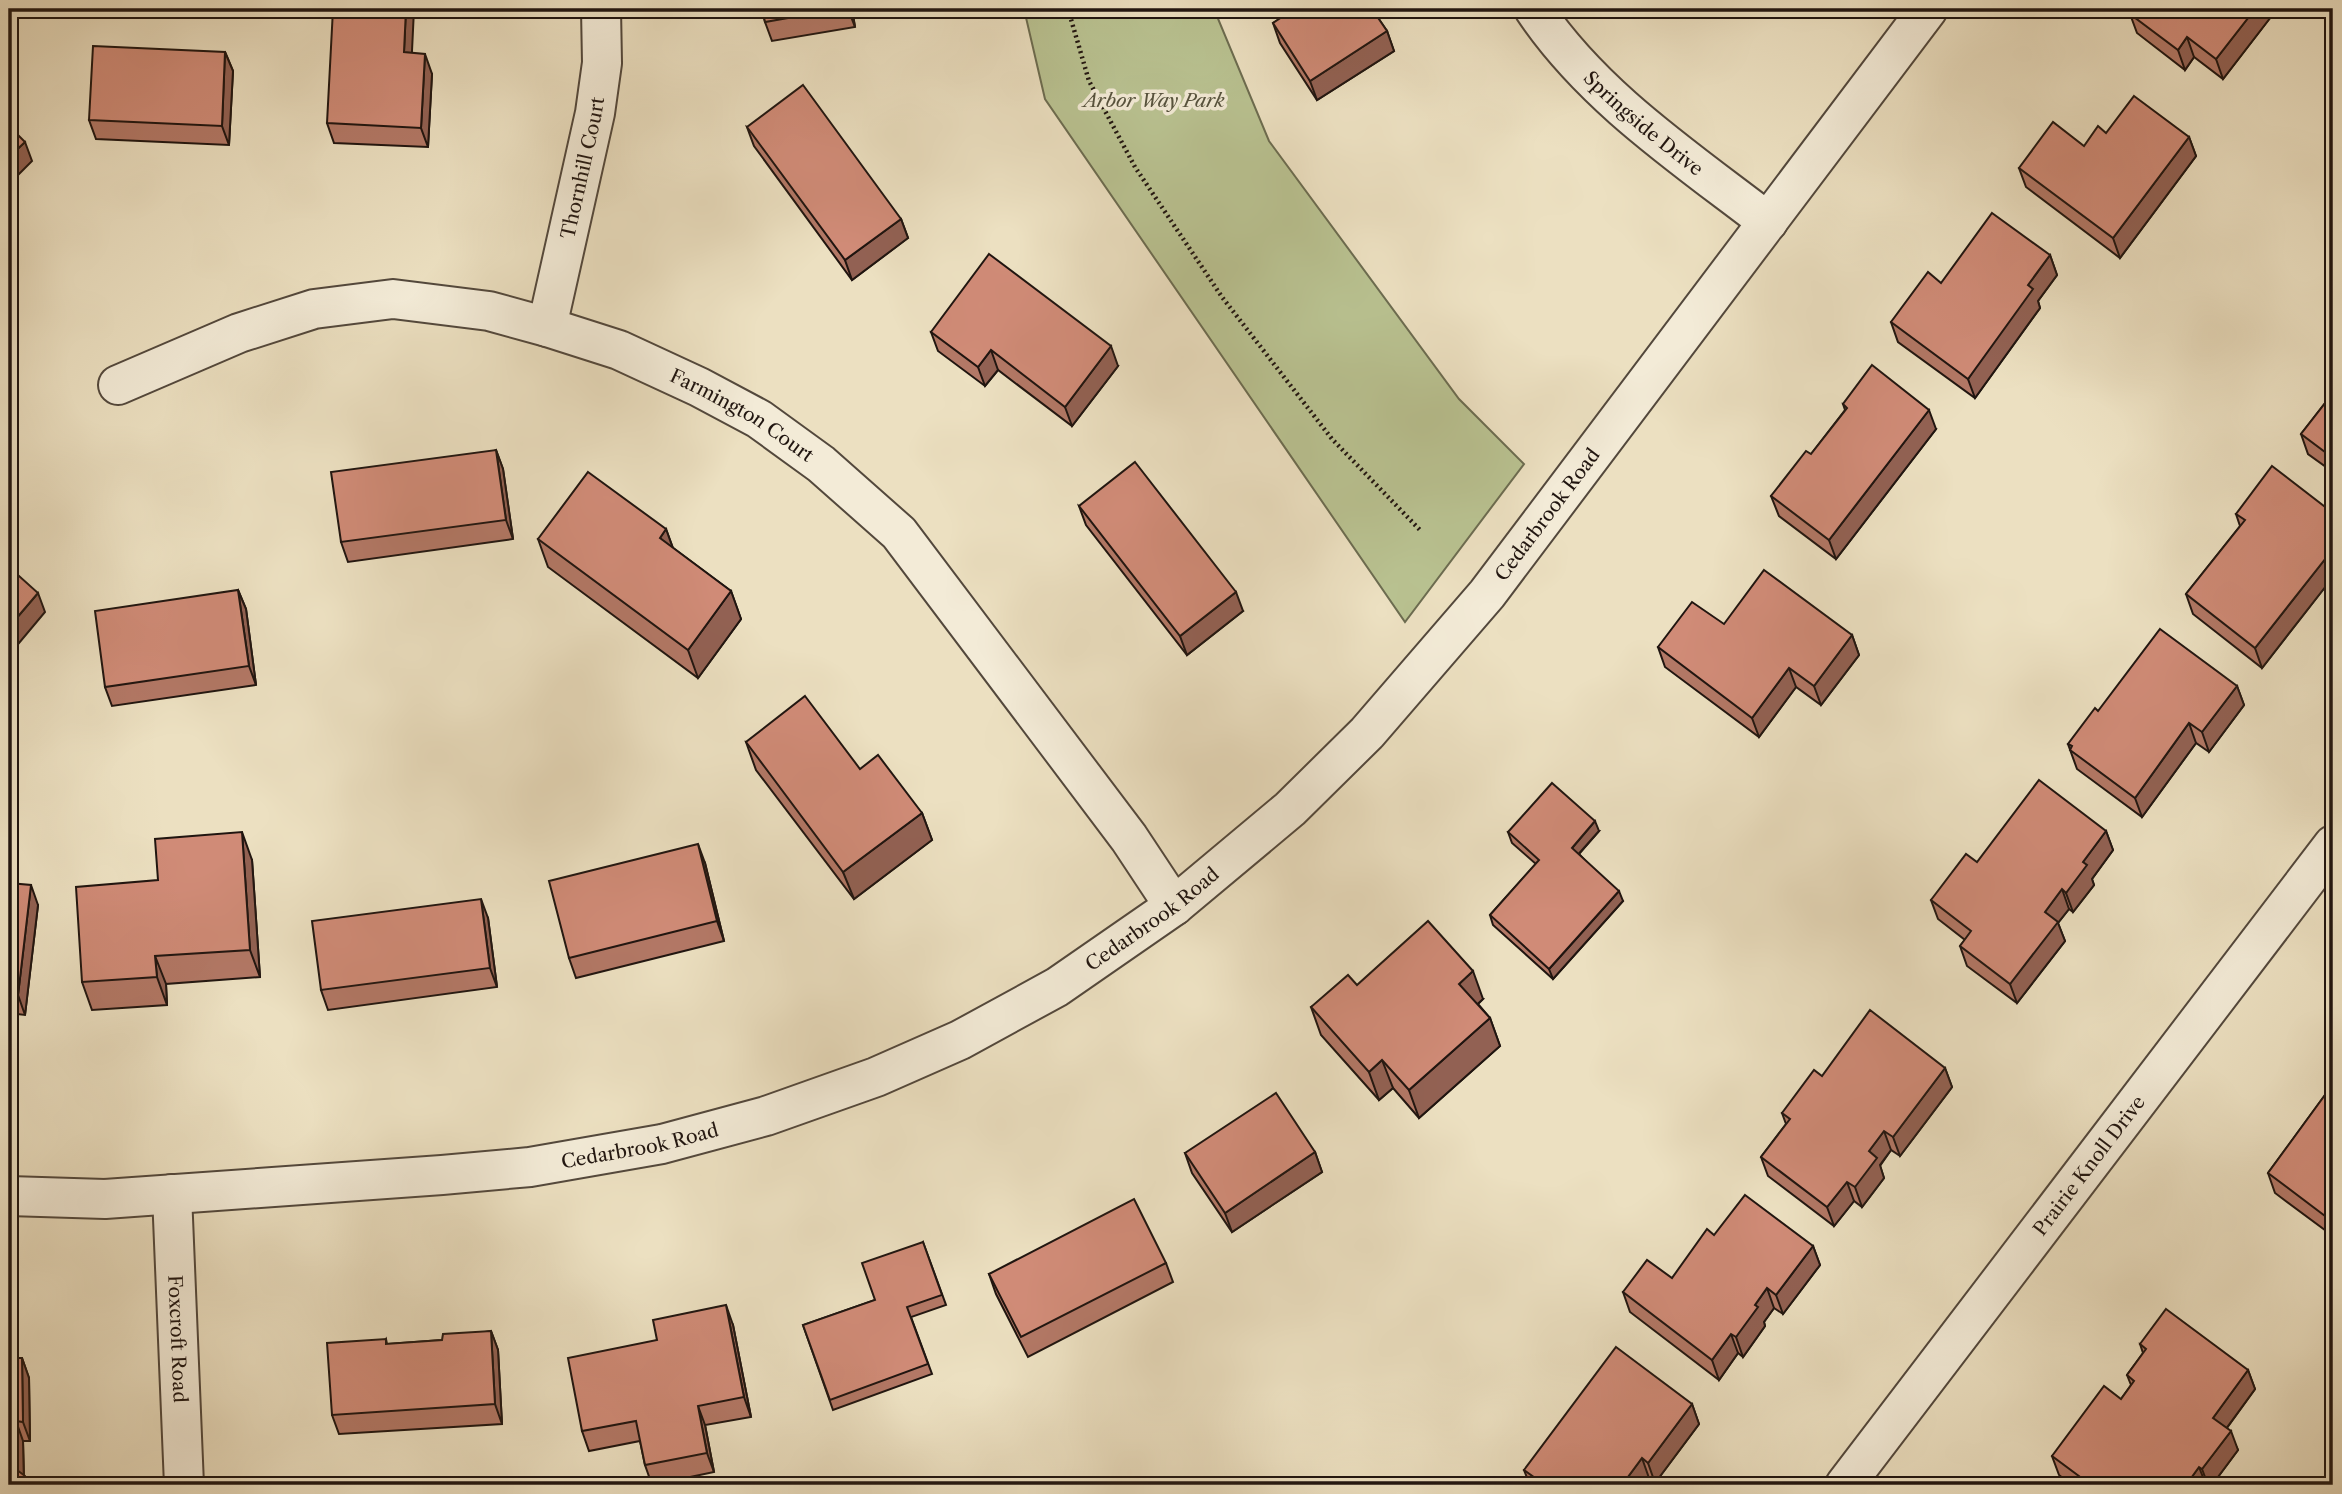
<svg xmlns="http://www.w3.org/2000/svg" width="2342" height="1494" font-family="'Libre Caslon Text',serif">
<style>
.green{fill:#b9c291;stroke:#6c6c50;stroke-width:2}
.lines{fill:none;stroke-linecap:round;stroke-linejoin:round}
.minor-casing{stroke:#53483c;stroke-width:42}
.path{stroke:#201510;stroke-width:4.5;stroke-dasharray:2 3.5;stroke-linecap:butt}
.minor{stroke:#f3ebd7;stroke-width:38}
.wall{fill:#b37866;stroke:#201510;stroke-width:2}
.shaded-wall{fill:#926153;stroke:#201510;stroke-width:2}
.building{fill:#d08b77;stroke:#201510;stroke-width:2}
.labels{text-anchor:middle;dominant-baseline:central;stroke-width:7;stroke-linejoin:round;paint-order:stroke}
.park-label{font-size:19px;font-style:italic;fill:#56523d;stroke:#f3ebd7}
.street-label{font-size:19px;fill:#201510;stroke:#f3ebd7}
</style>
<rect width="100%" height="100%" fill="#ece0c1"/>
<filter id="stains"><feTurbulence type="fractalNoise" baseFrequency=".00286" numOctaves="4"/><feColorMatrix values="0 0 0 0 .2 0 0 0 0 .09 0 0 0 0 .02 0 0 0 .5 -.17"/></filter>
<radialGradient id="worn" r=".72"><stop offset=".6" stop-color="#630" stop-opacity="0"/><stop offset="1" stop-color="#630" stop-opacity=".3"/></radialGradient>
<path class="green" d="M1024,9H1214L1269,141L1459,399L1524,464L1405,622L1045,99Z"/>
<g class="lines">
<g class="minor-casing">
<g id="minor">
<path id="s1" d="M1534,9C1593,97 1685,158 1768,222"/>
<path id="s2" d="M547,327L595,113L602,63L601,9"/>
<path id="s3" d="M118,385L239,333L314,309L393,299L489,311L547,327L619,350L699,387L759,419L821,464L899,533L1129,838L1174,906"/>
<path id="s4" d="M172,1194L184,1485"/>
<path id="s5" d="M9,1196L105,1199L442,1175L530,1167L662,1144L766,1116L876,1077L960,1040L1057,987L1174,906L1290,809L1367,733L1487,594L1928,9"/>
<path id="s6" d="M1845,1485L2333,845"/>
</g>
</g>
<path class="path" d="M1068,9L1089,81L1135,167L1222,297L1332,439L1420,530"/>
<use href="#minor" class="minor"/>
</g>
<g class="wall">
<path d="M762,9H852L855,27L772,41L765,22Z"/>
<path d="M1289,9H1372L1387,31L1394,51L1317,100L1280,43L1273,23L1291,12Z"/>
<path d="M2277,9L2223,79L2194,57L2185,70L2137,33L2130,14Z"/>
<path d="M225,52L233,71L229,145L96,139L89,120Z"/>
<path d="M412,53L432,74L428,147L334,143L327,123Z"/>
<path d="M747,127L901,219L908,238L852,280L754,146Z"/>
<path d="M2106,133L2189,137L2196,156L2120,258L2026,187L2019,168L2084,146Z"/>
<path d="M2050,255L2057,275L2038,301L2040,308L1975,398L1898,342L1891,322L1941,283Z"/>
<path d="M931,332L1118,366L1072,426L998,370L985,386L938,351Z"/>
<path d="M2333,393V472L2308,454L2301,434Z"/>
<path d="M1843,404L1936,429L1836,559L1779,516L1771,496L1811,454L1845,410Z"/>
<path d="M496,450L503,469L513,539L348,562L341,542Z"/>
<path d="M1079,506L1243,611L1187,655L1086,525Z"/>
<path d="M2333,513V577L2262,668L2193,614L2186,594L2240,526L2236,514Z"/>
<path d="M666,529L673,548L731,591L741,619L698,678L548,567L538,539Z"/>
<path d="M238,590L246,609L256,685L112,706L105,687Z"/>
<path d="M1724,624L1852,635L1859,655L1821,705L1796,687L1759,737L1665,667L1658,647Z"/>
<path d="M2237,686L2244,705L2209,752L2196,743L2142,817L2077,769L2068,744Z"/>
<path d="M746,742L860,769L922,813L932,840L854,899L756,770Z"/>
<path d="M1599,831L1579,854L1623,901L1553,979L1493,925L1490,915L1536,864L1512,843L1508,832Z"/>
<path d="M2106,831L2113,850L2092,879L2094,885L2073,912L2069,909L2058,923L2065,941L2017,1003L1967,966L1960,946L1965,940L1938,919L1931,900L1977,862Z"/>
<path d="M252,860L260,977L166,984L167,1005L92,1010L82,982L158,880Z"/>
<path d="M705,863L724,941L576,978L569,958Z"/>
<path d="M9,883L38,905L25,1015L9,1013Z"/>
<path d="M488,918L497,987L328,1010L321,990Z"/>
<path d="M1357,985L1483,999L1478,1004L1490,1018L1500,1046L1419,1118L1393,1088L1379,1100L1321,1035L1311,1007Z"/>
<path d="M1945,1068L1952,1087L1900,1156L1891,1150L1880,1166L1884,1178L1862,1207L1854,1201L1834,1226L1768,1176L1761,1157L1786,1124L1782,1113Z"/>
<path d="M2333,1084V1236L2275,1193L2268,1173Z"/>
<path d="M1315,1152L1322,1172L1232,1232L1192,1173L1185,1153Z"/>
<path d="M1714,1235L1813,1246L1820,1265L1783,1314L1774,1308L1764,1322L1765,1326L1743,1357L1738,1353L1719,1380L1630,1312L1623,1292L1672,1278Z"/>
<path d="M923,1242L946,1305L911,1317L932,1374L833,1410L803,1325L875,1300Z"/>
<path d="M1166,1263L1173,1282L1028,1357L996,1294L989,1274Z"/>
<path d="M733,1325L751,1417L705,1425L714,1472L652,1485L645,1465L640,1441L589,1451L582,1431Z"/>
<path d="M491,1331L498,1350L502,1424L339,1434L332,1415L386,1339L387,1344L442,1340Z"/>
<path d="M2140,1344L2248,1370L2255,1389L2227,1428L2238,1450L2212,1485H2072L2059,1475L2052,1456L2121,1399L2131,1385L2127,1375L2143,1353Z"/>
<path d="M22,1358L29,1378L30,1441H23L24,1476L28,1485H9Z"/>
<path d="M1692,1404L1699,1424L1655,1483L1649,1478L1643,1485H1530L1524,1470Z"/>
</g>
<g class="shaded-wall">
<path d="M406,9H414L411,72L404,52Z"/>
<path d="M848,9H852L855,27Z"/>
<path d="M2255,9H2277L2223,79L2216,59Z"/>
<path d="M1387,31L1394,51L1317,100L1310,81Z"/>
<path d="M2187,37L2194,57L2185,70L2178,50Z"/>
<path d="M225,52L233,71L229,145L222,126Z"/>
<path d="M425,54L432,74L428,147L421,128Z"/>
<path d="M2189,137L2196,156L2120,258L2113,238Z"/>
<path d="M25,142L32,161L9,184V157Z"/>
<path d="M901,219L908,238L852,280L845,260Z"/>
<path d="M2050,255L2057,275L2038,301L2040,308L1975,398L1968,379L2028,285Z"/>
<path d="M1111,346L1118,366L1072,426L1065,407Z"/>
<path d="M991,350L998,370L985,386L978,367Z"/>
<path d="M1929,410L1936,429L1836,559L1829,540Z"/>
<path d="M496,450L503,469L513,539L506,520Z"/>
<path d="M666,529L676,557L660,538Z"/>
<path d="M2333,549V577L2262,668L2255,648Z"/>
<path d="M238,590L246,609L256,685L249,666Z"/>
<path d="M731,591L741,619L698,678L688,650Z"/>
<path d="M1236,592L1243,611L1187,655L1180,636Z"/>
<path d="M38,593L45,612L9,655V627Z"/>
<path d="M1852,635L1859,655L1821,705L1814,686Z"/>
<path d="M1789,668L1796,687L1759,737L1752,718Z"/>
<path d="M2237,686L2244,705L2209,752L2202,732Z"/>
<path d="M2189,723L2196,743L2142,817L2135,798Z"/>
<path d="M922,813L932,840L854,899L843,872Z"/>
<path d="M1595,821L1599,831L1575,858L1572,848Z"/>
<path d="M2106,831L2113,850L2092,879L2094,885L2073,912L2066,893L2083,862Z"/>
<path d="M242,832L252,860L260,977L250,950Z"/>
<path d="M698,844L705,863L724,941L717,921Z"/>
<path d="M31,885L38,905L25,1015L18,995Z"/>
<path d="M2062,889L2069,909L2058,923L2065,941L2017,1003L2010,984L2045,912Z"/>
<path d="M1619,891L1623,901L1553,979L1549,969Z"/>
<path d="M481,899L488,918L497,987L490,968Z"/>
<path d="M155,956L166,984L167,1005L157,977Z"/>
<path d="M1473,971L1483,999L1470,1011L1459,984Z"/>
<path d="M1490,1018L1500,1046L1419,1118L1409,1090Z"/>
<path d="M1382,1060L1393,1088L1379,1100L1369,1072Z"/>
<path d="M1945,1068L1952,1087L1900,1156L1893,1137Z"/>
<path d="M1884,1131L1891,1150L1880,1165L1884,1178L1862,1207L1855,1187L1869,1151Z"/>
<path d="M1315,1152L1322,1172L1232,1232L1225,1213Z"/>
<path d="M1847,1182L1854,1201L1834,1226L1827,1207Z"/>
<path d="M1813,1246L1820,1265L1783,1314L1776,1295Z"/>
<path d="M1767,1288L1774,1308L1764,1322L1765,1326L1743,1357L1736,1337L1755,1305Z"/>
<path d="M726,1305L733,1325L751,1417L744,1397Z"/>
<path d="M491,1331L498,1350L502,1424L495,1404Z"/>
<path d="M1731,1334L1738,1353L1719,1380L1712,1360Z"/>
<path d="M22,1358L29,1378L30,1441L23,1422Z"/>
<path d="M2248,1370L2255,1389L2220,1437L2213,1418Z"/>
<path d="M1692,1404L1699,1424L1655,1483L1648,1463Z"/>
<path d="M698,1406L705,1425L714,1472L707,1453Z"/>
<path d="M16,1421L23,1441L24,1485L17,1470Z"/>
<path d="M2231,1431L2238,1450L2212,1485H2208L2202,1469Z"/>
<path d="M1642,1458L1649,1478L1643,1485H1622Z"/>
<path d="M2199,1467L2206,1485H2186Z"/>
<path d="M2119,1478L2122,1485H2114Z"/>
</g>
<g class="building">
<path d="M333,9H406L404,52L425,54L421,128L327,123Z"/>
<path d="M762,9H839L765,22Z"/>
<path d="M1294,9H1372L1387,31L1310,81L1273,23Z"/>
<path d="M2134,9H2255L2216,59L2187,37L2178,50L2130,14Z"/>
<path d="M93,46L225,52L222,126L89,120Z"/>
<path d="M803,85L901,219L845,260L747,127Z"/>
<path d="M2134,96L2189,137L2113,238L2019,168L2053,122L2084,146L2098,126L2106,133Z"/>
<path d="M9,126L25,142L9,157Z"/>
<path d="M1992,213L2050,255L2028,285L2033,289L1968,379L1891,322L1928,272L1941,283Z"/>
<path d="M989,254L1111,346L1065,407L991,350L978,367L931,332Z"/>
<path d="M1872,365L1929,410L1829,540L1771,496L1806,451L1811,454L1847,408L1843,404Z"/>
<path d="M2333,393V458L2301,434Z"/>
<path d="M496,450L506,520L341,542L331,472Z"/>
<path d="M1135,462L1236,592L1180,636L1079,506Z"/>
<path d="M2272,466L2333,513V549L2255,648L2186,594L2245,520L2236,514Z"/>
<path d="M588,472L666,529L660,538L731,591L688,650L538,539Z"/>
<path d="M9,567L38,593L9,627Z"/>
<path d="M1764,570L1852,635L1814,686L1789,668L1752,718L1658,647L1692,602L1724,624Z"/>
<path d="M238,590L249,666L105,687L95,611Z"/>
<path d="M2160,629L2237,686L2202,732L2189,723L2135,798L2070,750L2072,746L2068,744L2095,708L2098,711Z"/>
<path d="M805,696L860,769L878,755L922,813L843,872L746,742Z"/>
<path d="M2039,780L2106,831L2083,862L2087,865L2066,893L2062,889L2045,912L2058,922L2010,984L1960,946L1971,931L1931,900L1966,854L1977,862Z"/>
<path d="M1552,783L1595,821L1572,848L1619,891L1549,969L1490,915L1539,860L1508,832Z"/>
<path d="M242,832L250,950L155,956L157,977L82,982L76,887L158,880L155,839Z"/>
<path d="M698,844L717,921L569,958L549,881Z"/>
<path d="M9,883L31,885L18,995L9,994Z"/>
<path d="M481,899L490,968L321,990L312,921Z"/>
<path d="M1428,921L1473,971L1459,984L1490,1018L1409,1090L1382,1060L1369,1072L1311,1007L1348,975L1357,985Z"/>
<path d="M1870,1010L1945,1068L1893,1137L1884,1131L1869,1151L1877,1158L1855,1187L1847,1182L1827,1207L1761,1157L1790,1119L1782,1113L1814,1070L1822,1076Z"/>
<path d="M2333,1084V1222L2268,1173Z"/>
<path d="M1276,1093L1315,1152L1225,1213L1185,1153Z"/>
<path d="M1745,1195L1813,1246L1776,1295L1767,1288L1755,1305L1758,1307L1736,1337L1731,1334L1712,1360L1623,1292L1647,1260L1672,1278L1707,1229L1714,1235Z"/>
<path d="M1134,1199L1166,1263L1021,1337L989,1274Z"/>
<path d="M923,1242L942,1295L907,1307L928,1364L830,1400L803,1325L875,1300L862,1263Z"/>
<path d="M726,1305L744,1397L698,1406L707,1453L645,1465L636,1421L582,1431L568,1358L657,1340L653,1320Z"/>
<path d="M2166,1309L2248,1370L2213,1418L2231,1431L2202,1469L2199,1467L2186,1485H2129L2119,1478L2114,1485H2091L2052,1456L2104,1386L2121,1399L2134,1381L2127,1375L2146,1349L2140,1344Z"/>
<path d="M491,1331L495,1404L332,1415L327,1343L386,1339V1344L442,1340L443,1334Z"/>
<path d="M1616,1347L1692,1404L1648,1463L1642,1458L1622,1485H1545L1524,1470Z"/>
<path d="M9,1358H22L23,1422L16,1421L17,1470L25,1476V1485H9Z"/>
</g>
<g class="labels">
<g class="park-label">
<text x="1154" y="100">Arbor Way Park</text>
</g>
<g class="street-label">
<text stroke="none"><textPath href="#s1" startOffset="159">Springside Drive</textPath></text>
<text stroke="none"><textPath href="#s2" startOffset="163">Thornhill Court</textPath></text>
<text stroke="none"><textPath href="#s3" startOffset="662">Farmington Court</textPath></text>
<text stroke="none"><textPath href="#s5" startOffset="1768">Cedarbrook Road</textPath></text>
<text stroke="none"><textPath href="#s5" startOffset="1200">Cedarbrook Road</textPath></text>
<text stroke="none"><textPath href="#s5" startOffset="634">Cedarbrook Road</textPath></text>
<text stroke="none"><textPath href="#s6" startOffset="402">Prairie Knoll Drive</textPath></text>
<text stroke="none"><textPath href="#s4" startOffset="145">Foxcroft Road</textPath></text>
</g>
</g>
<rect width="2342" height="1494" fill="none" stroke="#ece0c1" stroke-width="35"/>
<rect x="10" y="10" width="2321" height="1473" fill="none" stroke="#201510" stroke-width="3.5"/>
<rect x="18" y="18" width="2307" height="1459" fill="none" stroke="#201510" stroke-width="2"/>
<rect width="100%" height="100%" filter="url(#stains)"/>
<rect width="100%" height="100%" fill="url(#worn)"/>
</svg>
